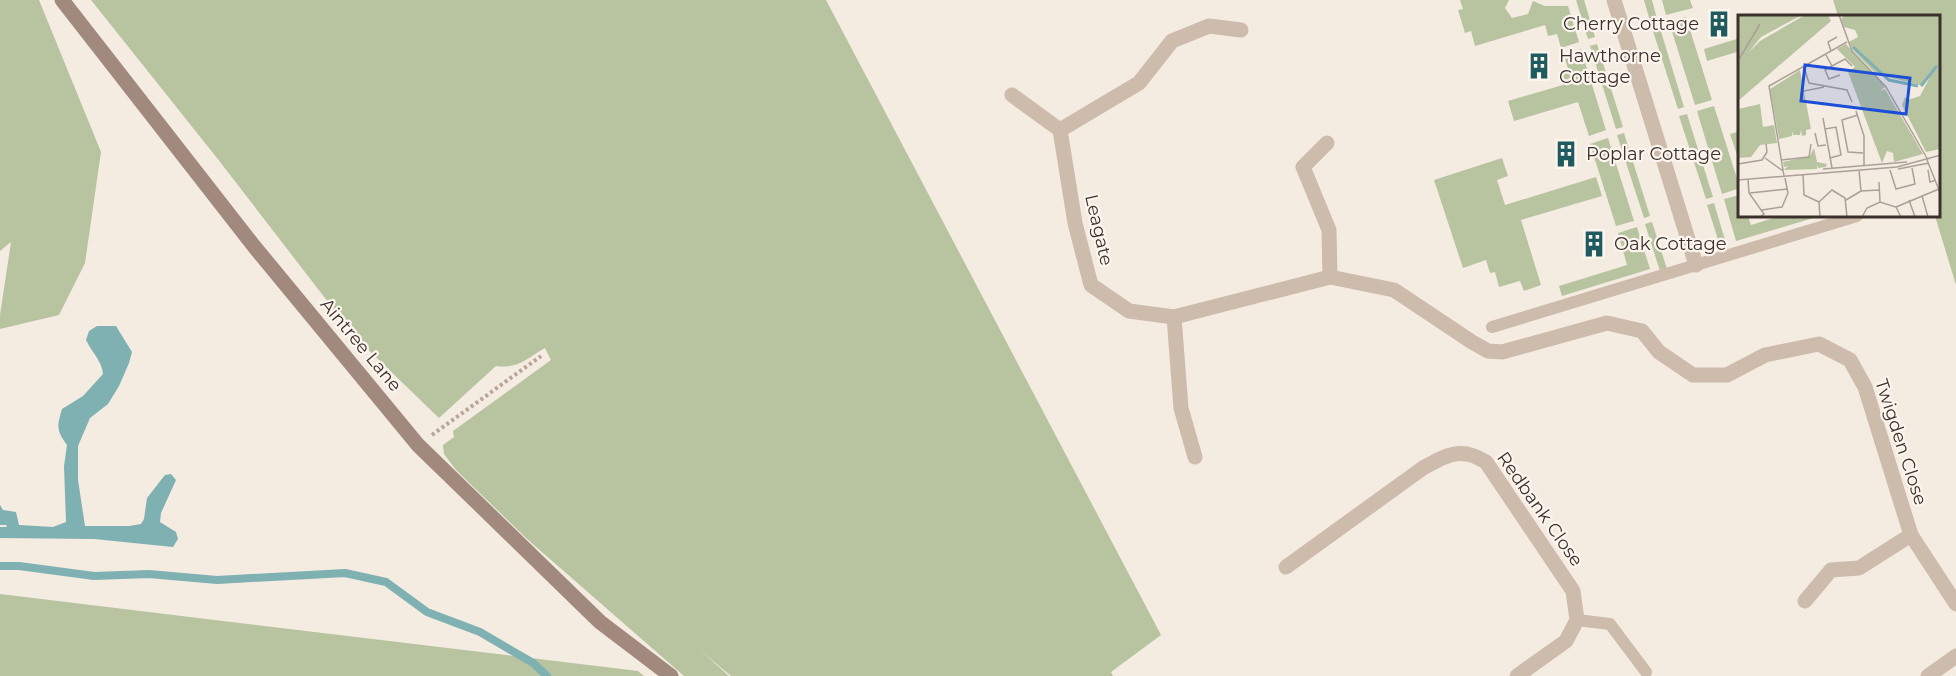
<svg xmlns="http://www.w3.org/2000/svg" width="1956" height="676" font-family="Montserrat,sans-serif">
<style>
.green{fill:#b8c4a0}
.water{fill:#7fb0b2}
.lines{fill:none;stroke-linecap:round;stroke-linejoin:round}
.stream{stroke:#7fb0b2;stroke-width:8}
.path{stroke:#b9a596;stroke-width:4;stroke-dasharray:3 3;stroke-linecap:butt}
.lane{stroke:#cdbbac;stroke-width:12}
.street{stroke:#cdbbac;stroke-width:15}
.secondary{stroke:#a18a7d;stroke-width:15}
.labels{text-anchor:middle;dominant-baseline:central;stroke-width:4.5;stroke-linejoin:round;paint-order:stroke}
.poi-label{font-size:18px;fill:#3b302b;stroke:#fbf5ee;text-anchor:start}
.street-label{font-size:18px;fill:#3b302b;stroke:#fbf5ee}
.inset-river{fill:none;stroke:#7fb0b2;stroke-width:3}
.inset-road{fill:none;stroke:#aaa098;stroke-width:1.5}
.view{fill:#1d4ed8;fill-opacity:0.15;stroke:#1d4ed8;stroke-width:3}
.inset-edge{fill:none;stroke:#3b302b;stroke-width:3}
</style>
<rect width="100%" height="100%" fill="#f4ebe1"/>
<g class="green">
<path d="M0,0H39L101,152L85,263L59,315L0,329V315L11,242L0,251Z"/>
<path d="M91,0H826L1161,635L1111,672L1113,676H731L700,650L729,676H684L527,539L456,470L444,454L443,445L454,437L453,431L551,360L545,348C527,358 519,369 496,366L439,418L355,337L217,158Z"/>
<path d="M1460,0H1509L1505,8L1512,18L1528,14L1533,1L1545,6H1568L1579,42L1561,48L1557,34L1548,36L1545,25L1475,46L1471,31L1465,33L1458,10L1463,9Z"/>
<path d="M1576,0H1584L1595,37L1588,39Z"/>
<path d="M1644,0H1652L1657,19L1650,21Z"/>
<path d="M1662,0H1690L1693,8L1666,15Z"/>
<path d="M1833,0H1956V285L1935,216H1940V16H1838Z"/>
<path d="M1686,17L1712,100L1695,105L1669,22Z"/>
<path d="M1659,25L1684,107L1678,109L1652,28Z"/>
<path d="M1740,38V51L1707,61L1704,49Z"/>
<path d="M1597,44L1623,127L1616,129L1590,46Z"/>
<path d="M1581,49L1606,130L1589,136L1578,102L1514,121L1508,101L1563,85L1559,72L1568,69L1564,55Z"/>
<path d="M1714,106L1740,188L1722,194L1697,111Z"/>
<path d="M1687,114L1713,197L1706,199L1679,116Z"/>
<path d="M1740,131V154L1737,155L1730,134Z"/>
<path d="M1624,133L1650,216L1644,218L1617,135Z"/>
<path d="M1608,138L1634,221L1616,226L1590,144Z"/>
<path d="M1502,158L1508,176L1497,180L1505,205L1596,177L1602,196L1521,220L1541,285L1524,291L1520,281L1499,287L1495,272L1490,273L1486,260L1463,268L1434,180Z"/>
<path d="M1740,195V216H1748L1751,225L1780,216H1820L1736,241L1724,199Z"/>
<path d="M1714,203L1728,250L1722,252L1707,205Z"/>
<path d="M1652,222L1667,269L1660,271L1645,224Z"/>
<path d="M1637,227L1650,269L1562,296L1559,286L1627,265L1618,233Z"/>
<path d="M0,594L638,671L644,676H0Z"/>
</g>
<path class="water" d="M97,326H116L132,352L129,363L119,386L108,404L90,418L78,446V480L85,526H129L141,524L144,519L147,498L165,475L171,474L176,480L161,513L160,522L176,532L178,539L173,547L94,539L0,538V527H7L6,525H0V505L3,510L16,512L19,525L53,527L66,522L64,466L67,445C56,430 57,426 62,409L83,396L103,374C102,361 91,351 86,340L89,331Z"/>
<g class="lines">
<path class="stream" d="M0,566H19L94,576L149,574L217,580L345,573L386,582L427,612L480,632L533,663L547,676"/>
<path class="path" d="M432,435L541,356"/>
<g class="lane">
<path d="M1492,327L1857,216"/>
<path d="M1577,620L1610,624L1646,672"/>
</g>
<g class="street">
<path d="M1614,0L1696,265"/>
<path d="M1012,95L1060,130L1075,223L1091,285L1129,311L1174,317L1330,277L1394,290L1472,342L1488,351L1502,352L1607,323L1642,331L1659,352L1693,375H1727L1765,355L1819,344L1850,360L1865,387L1911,535L1956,604"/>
<path d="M1060,130L1139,83L1172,41L1209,26L1241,30"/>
<path d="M1327,143L1303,167L1329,230L1330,277"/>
<path d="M1174,317L1181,408L1195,457"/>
<path d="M1286,567L1423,468C1446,455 1461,446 1486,462L1573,591L1577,620L1566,641L1517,676"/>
<path d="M1805,601L1831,570L1859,568L1911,535"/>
<path d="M1928,676L1956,656"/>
</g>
<path class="secondary" d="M62,0L253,245L418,445L600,622L671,676"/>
</g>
<defs>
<g id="building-bare" transform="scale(2.07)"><path d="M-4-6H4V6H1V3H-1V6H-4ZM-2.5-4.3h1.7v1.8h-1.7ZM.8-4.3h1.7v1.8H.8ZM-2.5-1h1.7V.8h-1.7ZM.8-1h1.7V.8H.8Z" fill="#1f5a5e" stroke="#fbf5ee" stroke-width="2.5" paint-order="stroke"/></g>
</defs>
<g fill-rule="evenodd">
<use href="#building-bare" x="1719" y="24"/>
<use href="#building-bare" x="1539" y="66"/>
<use href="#building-bare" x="1566" y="154"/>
<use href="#building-bare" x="1594" y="244"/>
</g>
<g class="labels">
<g class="poi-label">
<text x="1699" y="24" text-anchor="end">Cherry Cottage</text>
<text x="1559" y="56">Hawthorne<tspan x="1559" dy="21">Cottage</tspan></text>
<text x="1586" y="154">Poplar Cottage</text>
<text x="1614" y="244">Oak Cottage</text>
</g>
<g class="street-label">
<text transform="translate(1099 230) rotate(77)">Leagate</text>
<text transform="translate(361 345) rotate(50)">Aintree Lane</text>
<text transform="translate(1901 442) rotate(72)">Twigden Close</text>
<text transform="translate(1540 509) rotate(55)">Redbank Close</text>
</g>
</g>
<g transform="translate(1738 15)">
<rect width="202" height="202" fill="#f4ebe1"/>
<path d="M0,0L62,1L23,22L10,38L22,26L67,0H90L93,6L0,86ZM107,0H202V50L197,56L202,51V134L188,137L164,90L167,82L170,85L182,81L192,62L182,70L138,59L115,35L111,27L120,22L117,15L106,12L103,4ZM108,29L147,72L142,76L147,74L185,139L156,147L155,138L149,136L144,148L110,57L117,52L99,34ZM62,55L73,114L68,115V120L64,121L63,115L62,120H55L54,116V121L41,124L32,74ZM22,89L25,112L36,110L39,128L22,130L13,142L0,143V94ZM76,133L79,147L89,149L88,152L80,153L79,149V154L46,155L50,151L46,152L45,147L72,141Z" fill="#b8c4a0"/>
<path class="inset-river" d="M115,32L151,65L180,71M183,71L199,51"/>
<path class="inset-road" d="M101,0L114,36L148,72L190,145M93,36L90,27L99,22M88,40L94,51L87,55L91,64L102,60M0,46L22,9M94,51L107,44L114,51M66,52L71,68L109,75L114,87M66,76L86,72M118,96L126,121V150M120,100L104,105L110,137L125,138M85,103L94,153M87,114L98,112L103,140L92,143M77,118L80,131L88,130M27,143L45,156M43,145L71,142L73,129M189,145L203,180M0,149L24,145L29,137L28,129M85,154L169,147M160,154L191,148M152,155L158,174L177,169L174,153M190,155L192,167L198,165M65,159L66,180L81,187M46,161L31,71L109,27M10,164L11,178L26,199L22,202M0,165L159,152L203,140M141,167L142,187M123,176L141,175M12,178L50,174M184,181L190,202M108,185L123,176L121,155M171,185L177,202M158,192L201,174M24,195L44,192L50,178L47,163M82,202L81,187L94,175L107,183L109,202M124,202L129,193L142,187L158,192L163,202"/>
<path class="view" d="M67,50L172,63L168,99L63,86Z"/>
<rect width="202" height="202" class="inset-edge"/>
</g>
</svg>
